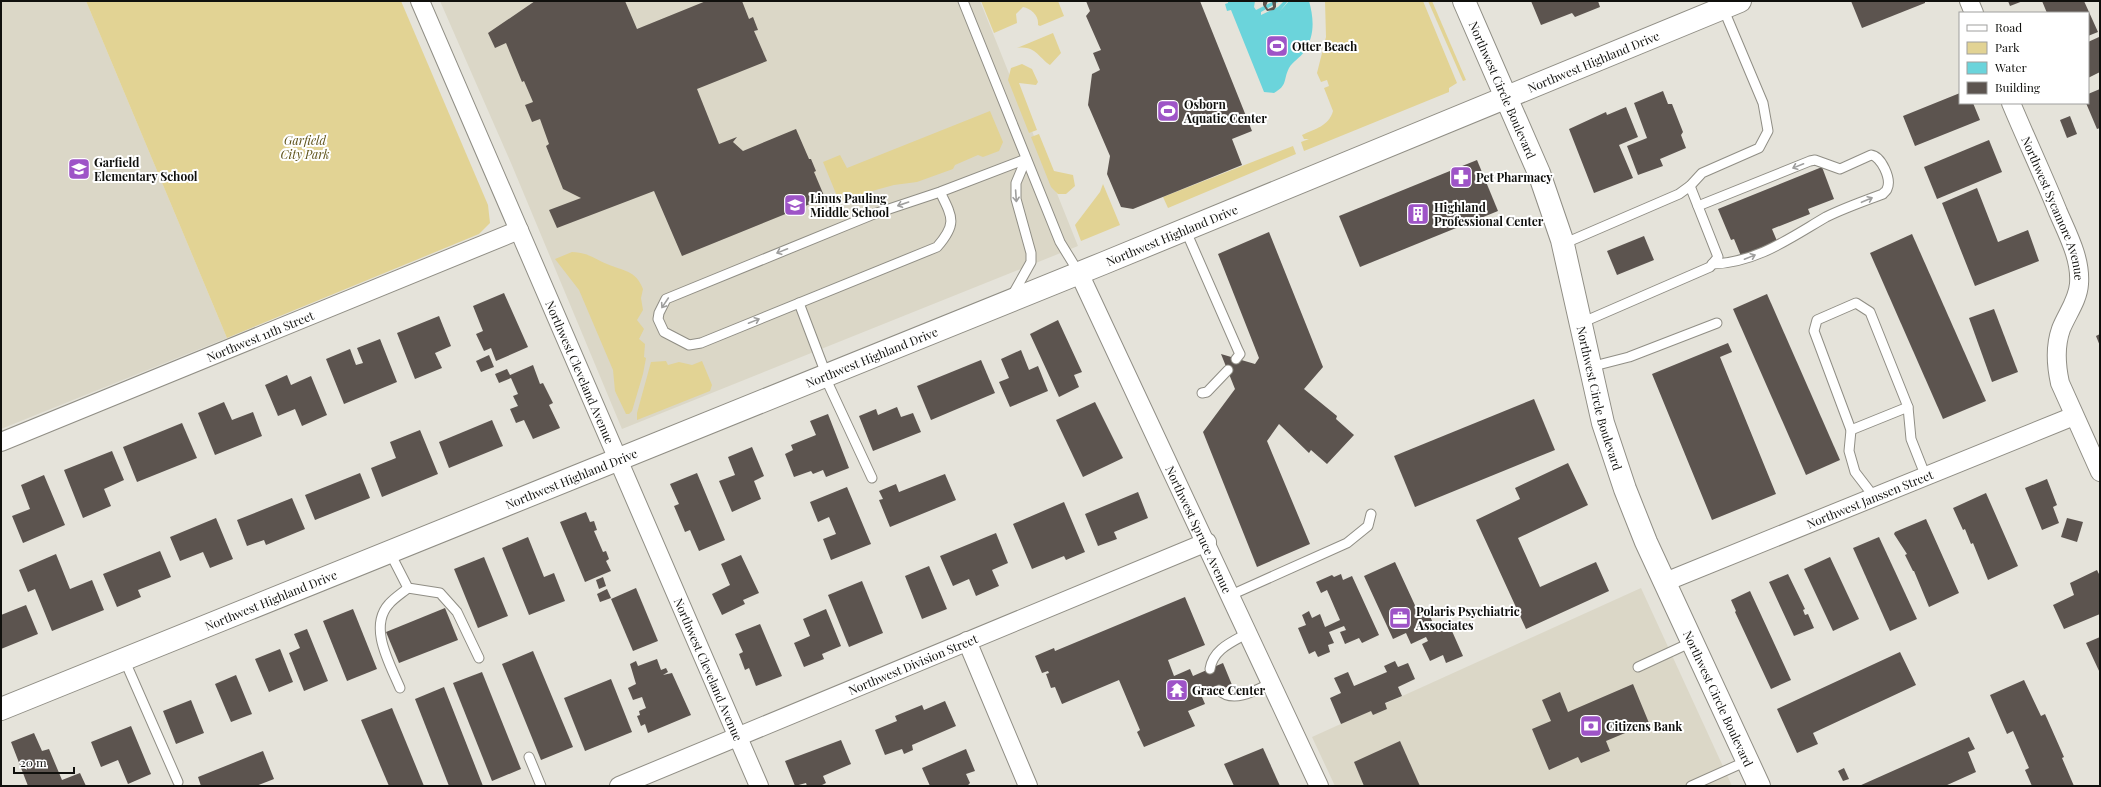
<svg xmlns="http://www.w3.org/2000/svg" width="2101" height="787" font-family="'Playfair Display',serif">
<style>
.built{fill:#dbd7c7}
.green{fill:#e2d394}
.water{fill:#6bd4db}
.building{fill:#5c544f}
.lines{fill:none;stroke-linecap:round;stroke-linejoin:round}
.lane-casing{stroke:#908e85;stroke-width:11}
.street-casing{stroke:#908e85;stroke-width:20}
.secondary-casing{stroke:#908e85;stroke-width:24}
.lane{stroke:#fff;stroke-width:9}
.street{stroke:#fff;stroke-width:18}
.secondary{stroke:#fff;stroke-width:22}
.oneway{stroke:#9f9f9e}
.labels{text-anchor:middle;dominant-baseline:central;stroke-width:4;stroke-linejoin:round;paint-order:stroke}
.poi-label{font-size:12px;font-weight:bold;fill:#10100d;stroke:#fff;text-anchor:start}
.street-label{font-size:12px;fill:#10100d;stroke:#fff}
.park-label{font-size:12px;font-style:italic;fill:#5d5118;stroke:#fff}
</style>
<rect width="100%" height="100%" fill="#e5e3da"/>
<g class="built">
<path d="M1,1H86L227,338L1,429Z"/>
<path d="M440,1H980L1078,246L622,429L511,163Z"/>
<path d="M1641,588L1732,786H1335L1312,737Z"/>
</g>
<g class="green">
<path d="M86,1H401L488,205L490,223L479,234L227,338Z"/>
<path d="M981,1H1058L1064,16L1040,26L1038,25C1039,15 1031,9 1023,7L1016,14L1017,23L994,33Z"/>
<path d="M1325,1H1423L1457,83L1449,88V92L1304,151L1301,142L1309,139H1304L1302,135C1315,129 1329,126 1333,111L1324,88L1329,86L1327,80L1321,82L1317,73L1326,37Z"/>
<path d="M1428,1H1432L1466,80L1463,81Z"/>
<path d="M1053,33L1061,53L1050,65C1039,58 1035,45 1017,48Z"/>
<path d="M1022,64L1032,69L1038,82L1036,85L1019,83L1037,130L1029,133L1008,80L1011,68Z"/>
<path d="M990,111L1003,142L999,151L983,157L978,155L955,165L953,169L917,182L894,185L872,191L842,203L839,201L823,162L840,155L847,168Z"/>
<path d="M1039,134L1054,171L1073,175L1075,186L1066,194H1058L1051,187L1031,137Z"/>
<path d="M1293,146L1296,154L1168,208L1163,197Z"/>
<path d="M1103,184L1120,225L1081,241L1075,225L1100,192Z"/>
<path d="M572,252C590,253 592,258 607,264C623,271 636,270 643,289L641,298L643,310L637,320L644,329L639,339L645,344L644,357L646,358L643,374L632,411L629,414H626L615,391L613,370L579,290L555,259Z"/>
<path d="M666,361L668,365L679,362L692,365L702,361L712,385L710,391L637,420V413L651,362Z"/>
</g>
<path class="water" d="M1228,1H1255L1254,7L1256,10L1274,1H1280L1261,12V15L1278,7L1284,1H1288L1280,11L1289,1H1309C1314,19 1315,36 1304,52C1300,58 1293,61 1289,68C1283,80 1288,85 1274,93L1264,92L1231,10L1227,11L1225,4L1228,3Z"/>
<g class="building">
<path d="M535,1H625L637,29L706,1H742L749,19L753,17L758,30L754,31L767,61L697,89L719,144L737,137L733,142L743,151L796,129L809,159H811L816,171L814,172L825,198L682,256L654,191L557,228L549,210L581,198L563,189L546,146L549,144L540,119L532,122L525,105L533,102L524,81L522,82L506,43L495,48L488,33Z"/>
<path d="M1086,1H1200L1252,131L1232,139L1242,165L1133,209L1121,207L1107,174L1110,156L1088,105L1092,74L1100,70L1093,53L1101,50L1086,16L1090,11Z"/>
<path d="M1258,1H1268L1266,6L1268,9L1273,7L1272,1H1276V7L1274,10L1267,11L1263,5V2Z"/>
<path d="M1531,1H1598L1600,7L1575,17L1572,13L1541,25Z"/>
<path d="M1851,1H1925V3L1862,28Z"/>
<path d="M2008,1H2023L2010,6Z"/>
<path d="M2042,1H2084L2098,32L2088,36V13H2047Z"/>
<path d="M2099,37L2100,72L2088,78V42Z"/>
<path d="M2100,89V128L2097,129L2086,103H2088V94Z"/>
<path d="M1663,91L1668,104H1672L1683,132L1681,135L1686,148L1660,159L1663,166L1638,175L1627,146L1647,138L1634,103Z"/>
<path d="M1960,93V103H1973L1980,120L1915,146L1903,116Z"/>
<path d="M1626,107L1638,137L1619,145L1633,178L1594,193L1569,129L1606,112L1607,115Z"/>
<path d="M2070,116L2077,134L2067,138L2060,120Z"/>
<path d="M1989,140L2002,172L1937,199L1924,167Z"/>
<path d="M1477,160L1498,211L1360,267L1339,216Z"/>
<path d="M1822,167L1834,199L1808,209L1810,214L1772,229L1777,241L1741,256L1734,239L1731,240L1718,209Z"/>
<path d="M1977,188L1998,242L2028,230L2039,261L1975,286L1942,203Z"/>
<path d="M1269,232L1323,367L1304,389L1337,416L1336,419L1354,435L1327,464L1311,450L1309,453L1279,424L1267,441L1310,544L1257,567L1203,432L1235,389L1221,354L1255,364L1259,358L1218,254Z"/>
<path d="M1912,234L1986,401L1943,419L1870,253Z"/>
<path d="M1644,236L1654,260L1617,275L1607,251Z"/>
<path d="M504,293L528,347L496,361L491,348L484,351L476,334L483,331L473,306Z"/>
<path d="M1767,294L1840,460L1806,475L1733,309Z"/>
<path d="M1994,309L2018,372L1992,382L1969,318Z"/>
<path d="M439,316L451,346L435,353L442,368L415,379L397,333Z"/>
<path d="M1058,320L1082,372L1074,375L1079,387L1059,397L1030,334Z"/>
<path d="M2100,334V346L2096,336Z"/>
<path d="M380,339L397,382L344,404L326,359L350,349L356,365L363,363L357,348Z"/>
<path d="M1728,343L1732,352L1720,357L1776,494L1712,520L1652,374Z"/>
<path d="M1021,350L1029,370L1038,366L1048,391L1010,407L999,382L1009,378L1001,359Z"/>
<path d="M489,355L494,367L481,372L476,361Z"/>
<path d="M981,360L995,393L931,420L917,386Z"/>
<path d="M533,365L540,384L543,383L553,403L549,405L560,428L533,439L524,420L516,423L510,409L518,406L513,396L518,394L511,378L499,383L495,374L507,369L510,375Z"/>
<path d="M287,375L291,385L311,376L327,415L302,426L295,409L278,416L265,385Z"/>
<path d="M1534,399L1555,450L1415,507L1394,456Z"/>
<path d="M224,402L232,420L253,412L262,436L215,455L198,413Z"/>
<path d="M1095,402L1123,458L1083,477L1056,420Z"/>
<path d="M897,407L901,417L913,413L921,432L873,451L859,416L876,409L878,415Z"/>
<path d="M828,414L849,468L826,477L823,470L813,474L811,471L794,477L785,454L793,450L791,445L816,435L810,421Z"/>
<path d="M492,420L503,446L449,468L439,442Z"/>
<path d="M182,423L197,458L137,482L123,447Z"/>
<path d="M420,430L438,474L382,497L371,468L396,458L390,442Z"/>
<path d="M752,447L764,476L754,481L761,499L732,512L719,481L735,475L728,457Z"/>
<path d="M112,451L124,480L104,489L111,506L83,518L64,470Z"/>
<path d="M1568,463L1588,505L1518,538L1540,587L1596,562L1609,591L1526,629L1476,520L1520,499L1515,488Z"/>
<path d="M360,473L370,498L315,520L305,495Z"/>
<path d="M697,473L725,540L699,551L690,530L685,532L674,506L679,504L670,484Z"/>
<path d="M945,474L956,500L890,527L879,500L883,499L879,491L896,484L899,492Z"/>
<path d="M44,475L65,525L23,543L12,516L30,509L21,485Z"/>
<path d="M2047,479L2057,505L2053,507L2059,523L2042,530L2025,488Z"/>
<path d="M847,487L871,544L831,560L823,539L836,534L829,517L818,522L810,502Z"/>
<path d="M1138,492L1148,518L1114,532L1117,539L1098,546L1085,514Z"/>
<path d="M1986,493L2018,566L1988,580L1973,543L1971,544L1965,529L1963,530L1953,508Z"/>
<path d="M292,498L305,529L266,545L264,540L247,546L237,520Z"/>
<path d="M1064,502L1085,552L1066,560L1064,556L1032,569L1013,524Z"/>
<path d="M586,512L590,522L594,521L597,530L594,531L603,552L606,551L609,559L606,561L611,571L585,582L560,522Z"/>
<path d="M216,518L233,559L210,568L203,552L180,561L170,537Z"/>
<path d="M2067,518L2083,522L2077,542L2061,537Z"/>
<path d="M1926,519L1959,593L1929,607L1914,571H1913L1905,555L1907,554L1894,534L1895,532Z"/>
<path d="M996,533L1008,563L992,570L999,586L976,596L969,579L953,586L940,556Z"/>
<path d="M528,537L544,577L554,573L565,601L529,615L502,548Z"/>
<path d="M1879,537L1917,619L1890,631L1853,548Z"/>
<path d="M160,551L171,577L138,590L141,597L117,607L103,574Z"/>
<path d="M56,554L70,589L92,580L104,610L52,631L35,589L28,592L19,570Z"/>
<path d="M741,555L759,593L743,600L745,604L722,615L712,594L730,585L721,564Z"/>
<path d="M484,557L508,616L478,628L454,569Z"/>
<path d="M1830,557L1859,619L1833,631L1804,569Z"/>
<path d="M1395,562L1419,614L1428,611L1435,628L1448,622L1463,656L1446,663L1443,655L1430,661L1422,644L1428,641L1426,637L1411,644L1406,633L1393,639L1364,576Z"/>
<path d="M929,566L947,609L922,619L905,576Z"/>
<path d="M2097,570L2100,576V614L2064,629L2053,605L2074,595L2070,583Z"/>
<path d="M1341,574L1343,580L1352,576L1379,635L1362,643L1359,638L1345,644L1340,632L1346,630L1344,626L1329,632L1334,643L1328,645L1330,652L1318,657L1315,651L1309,654L1298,628L1306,625L1302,615L1309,611L1312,618L1320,614L1325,627L1340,620L1327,590L1321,593L1316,582L1332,575L1334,577Z"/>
<path d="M1788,574L1805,609L1803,610L1805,615L1808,614L1814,628L1794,636L1769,582Z"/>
<path d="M603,577L606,586L599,589L596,580Z"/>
<path d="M862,581L883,633L849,647L828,595Z"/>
<path d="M636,588L658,641L633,651L611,599Z"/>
<path d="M607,589L611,598L600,602L597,594Z"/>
<path d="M1750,591L1791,680L1771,689L1735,612L1736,611L1731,600Z"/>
<path d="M1185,597L1205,645L1168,660L1174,676L1190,669L1193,676L1223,663L1232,685L1202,697L1205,704L1188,711L1195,726L1144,747L1137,732L1140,730L1119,680L1062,704L1055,687L1051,688L1046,674L1049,673L1048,671L1042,673L1035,656L1054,648L1055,651Z"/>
<path d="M26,605L38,634L1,649V615Z"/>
<path d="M445,608L458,640L399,663L386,632Z"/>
<path d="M353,609L377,669L347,681L323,621Z"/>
<path d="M826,609L841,646L822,654L824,659L804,667L794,643L810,636L803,619Z"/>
<path d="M760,624L782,676L756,686L749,668L745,670L739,654L743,652L735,634Z"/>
<path d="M307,629L328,681L304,691L289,653L300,648L294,634Z"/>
<path d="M2100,637V673L2086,643Z"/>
<path d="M280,649L293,682L269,692L255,659Z"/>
<path d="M533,651L573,747L541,760L502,664Z"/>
<path d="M1900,652L1916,685L1813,733L1818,744L1797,753L1777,709Z"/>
<path d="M657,659L661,670L666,668L668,672L663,675L672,673L691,715L648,733L645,724L641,726L637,716L640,715L639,711L646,708L642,697L633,700L628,688L636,684L630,664L636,661L638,666Z"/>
<path d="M1395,661L1398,667L1408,663L1415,679L1398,687L1402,696L1385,703L1387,709L1373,715L1371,711L1341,724L1330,698L1341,693L1334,678L1348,672L1354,686L1387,672L1384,666Z"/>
<path d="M482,672L521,769L492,781L453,683Z"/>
<path d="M236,675L252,714L231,722L215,684Z"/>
<path d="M611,679L632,732L585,751L564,698Z"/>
<path d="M2024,680L2041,716L2045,714L2064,757L2062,758L2074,786H2032L2025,770L2029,768L2013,731L2007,734L1990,695Z"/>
<path d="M1633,684L1649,723L1606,741L1610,751L1581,763L1578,757L1549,770L1532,729L1551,721L1542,700L1560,692L1568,712Z"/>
<path d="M444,687L483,786H449L415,699Z"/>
<path d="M191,700L204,733L176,744L163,711Z"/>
<path d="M945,701L956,726L912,745L913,750L904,754L902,749L885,755L875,730L897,721L895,716L922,705L924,710Z"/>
<path d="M392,708L424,786H389L361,720Z"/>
<path d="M131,726L151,774L128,784L118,760L101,767L91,742Z"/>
<path d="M34,733L42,751L49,749L62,780L80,773L86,786H28L11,742Z"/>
<path d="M1969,737L1975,749L1968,752L1976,772L1945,786H1859Z"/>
<path d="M841,740L851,764L823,776L826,783L820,786H807L806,783L795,786L785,761Z"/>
<path d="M1400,741L1420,786H1364L1354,762Z"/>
<path d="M1263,748L1280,786H1234L1224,764Z"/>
<path d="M966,749L975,771L966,774L970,783L967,786H930L922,768Z"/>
<path d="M263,751L274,779L256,786H201L198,777Z"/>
<path d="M1844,768L1849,779L1843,781L1838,771Z"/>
</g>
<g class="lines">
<g class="lane-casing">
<g id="lane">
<path d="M963,1L1060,242L1079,273"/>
<path d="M940,192C953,218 957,224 937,247L701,343L689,345L664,332L658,319L659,313L666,299L874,214L940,192L1026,159"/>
<path d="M1698,206L1810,161L1815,160L1840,169L1871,155C1881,156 1892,179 1887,189C1887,191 1884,192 1883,194C1864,201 1844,208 1826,217C1790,238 1756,263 1712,264"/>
<path d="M1185,229L1238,350L1240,354L1236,359"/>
<path d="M1563,244L1679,194L1690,186L1702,173L1759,148L1768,131L1763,103L1723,8"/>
<path d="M1012,296L1031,262V253L1016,199V183L1026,159"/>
<path d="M799,303L826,374"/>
<path d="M1581,323L1710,267L1718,257L1690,186"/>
<path d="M1590,367L1629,357L1717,323"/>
<path d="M824,375L872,478"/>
<path d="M1202,393L1207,392L1228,370"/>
<path d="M1851,430L1908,407"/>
<path d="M1875,498L1855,472L1849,451L1851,430L1814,331L1817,320L1856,303L1870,312L1908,407L1911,439L1926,477"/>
<path d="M389,551L408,588L440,593L457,612L479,658"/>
<path d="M1231,595L1347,543L1368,526L1371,514"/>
<path d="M124,659L178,782"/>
<path d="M1638,667L1692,642"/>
<path d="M1210,669C1213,649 1232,642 1248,633"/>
<path d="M400,688C390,664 368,627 389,604C394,598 402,593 408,588"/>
<path d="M1219,690C1233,704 1257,690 1271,683"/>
<path d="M529,757L541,786"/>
<path d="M1691,786L1747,761"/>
</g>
</g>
<g class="street-casing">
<g id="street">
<path id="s1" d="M420,1L759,786"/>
<path d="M1969,1L1974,13"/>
<path id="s2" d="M2011,103C2026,139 2043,175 2058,212C2068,235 2081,259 2079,284C2078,300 2067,314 2061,329C2055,346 2056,365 2060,383L2100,472"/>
<path id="s3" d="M1079,273L1319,786"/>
<path id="s4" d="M1,442L519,230"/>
<path id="s5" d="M1665,582L2074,416"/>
<path d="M967,641L1028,786"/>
<path id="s6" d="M619,786L1207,542"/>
</g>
</g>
<g class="secondary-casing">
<g id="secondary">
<path id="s7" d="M1464,1L1539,173L1562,240L1603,423L1625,489L1646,542L1759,786"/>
<path id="s8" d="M1,709L1104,263L1740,1"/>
</g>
</g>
<use href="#lane" class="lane"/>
<use href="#street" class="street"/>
<use href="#secondary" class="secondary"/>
</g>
<defs><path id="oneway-shaft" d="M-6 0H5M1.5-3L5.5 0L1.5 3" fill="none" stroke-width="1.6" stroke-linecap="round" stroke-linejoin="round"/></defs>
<g class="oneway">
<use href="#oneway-shaft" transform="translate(1798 166) rotate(158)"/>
<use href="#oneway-shaft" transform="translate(1016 196) rotate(86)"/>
<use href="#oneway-shaft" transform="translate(1867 200) rotate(-23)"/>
<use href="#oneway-shaft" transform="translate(903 204) rotate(161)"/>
<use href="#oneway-shaft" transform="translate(782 251) rotate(158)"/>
<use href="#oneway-shaft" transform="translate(1750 257) rotate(-22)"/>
<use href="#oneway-shaft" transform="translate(665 303) rotate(124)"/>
<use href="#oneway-shaft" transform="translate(754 321) rotate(-22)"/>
</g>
<defs>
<g id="stadium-square" transform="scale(1.15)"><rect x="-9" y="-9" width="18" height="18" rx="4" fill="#9e54c7" stroke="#fff"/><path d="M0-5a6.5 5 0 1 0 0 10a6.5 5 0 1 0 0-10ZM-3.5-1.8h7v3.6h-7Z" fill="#fff"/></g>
<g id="school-square" transform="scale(1.15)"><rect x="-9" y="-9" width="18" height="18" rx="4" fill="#9e54c7" stroke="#fff"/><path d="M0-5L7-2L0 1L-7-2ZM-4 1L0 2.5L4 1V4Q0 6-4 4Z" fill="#fff"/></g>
<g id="pharmacy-square" transform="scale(1.15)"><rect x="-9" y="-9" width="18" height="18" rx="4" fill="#9e54c7" stroke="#fff"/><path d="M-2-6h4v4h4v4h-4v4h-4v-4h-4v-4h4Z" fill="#fff"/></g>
<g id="building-square" transform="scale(1.15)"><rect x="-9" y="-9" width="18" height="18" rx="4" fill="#9e54c7" stroke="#fff"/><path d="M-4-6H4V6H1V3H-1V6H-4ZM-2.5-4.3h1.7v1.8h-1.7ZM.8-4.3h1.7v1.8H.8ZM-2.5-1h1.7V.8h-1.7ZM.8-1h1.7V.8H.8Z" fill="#fff"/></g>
<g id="office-square" transform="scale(1.15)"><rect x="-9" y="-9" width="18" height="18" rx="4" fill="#9e54c7" stroke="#fff"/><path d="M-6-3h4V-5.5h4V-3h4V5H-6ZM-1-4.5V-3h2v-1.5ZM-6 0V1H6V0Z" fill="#fff"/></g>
<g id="temple-square" transform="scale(1.15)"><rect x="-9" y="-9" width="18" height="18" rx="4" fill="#9e54c7" stroke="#fff"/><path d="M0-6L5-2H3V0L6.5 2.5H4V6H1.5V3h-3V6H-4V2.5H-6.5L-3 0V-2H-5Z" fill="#fff"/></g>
<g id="bank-square" transform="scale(1.15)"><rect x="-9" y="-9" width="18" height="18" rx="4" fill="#9e54c7" stroke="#fff"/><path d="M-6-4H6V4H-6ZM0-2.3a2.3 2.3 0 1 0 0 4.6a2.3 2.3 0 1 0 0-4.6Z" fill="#fff"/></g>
</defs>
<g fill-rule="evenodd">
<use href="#stadium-square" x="1277" y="46"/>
<use href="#stadium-square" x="1168" y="111"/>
<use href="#school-square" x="79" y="169"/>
<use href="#pharmacy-square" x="1461" y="177"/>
<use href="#school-square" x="795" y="205"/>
<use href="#building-square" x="1418" y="214"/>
<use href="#office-square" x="1400" y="618"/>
<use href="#temple-square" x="1177" y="690"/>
<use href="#bank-square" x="1591" y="726"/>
</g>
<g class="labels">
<g class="poi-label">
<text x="1292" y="46">Otter Beach</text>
<text x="1184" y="104">Osborn<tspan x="1184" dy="14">Aquatic Center</tspan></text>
<text x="94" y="162">Garfield<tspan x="94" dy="14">Elementary School</tspan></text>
<text x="1476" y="177">Pet Pharmacy</text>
<text x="810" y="198">Linus Pauling<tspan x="810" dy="14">Middle School</tspan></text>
<text x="1434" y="207">Highland<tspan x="1434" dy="14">Professional Center</tspan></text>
<text x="1416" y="611">Polaris Psychiatric<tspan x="1416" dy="14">Associates</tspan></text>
<text x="1192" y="690">Grace Center</text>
<text x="1606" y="726">Citizens Bank</text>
</g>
<g class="street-label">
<text stroke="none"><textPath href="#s8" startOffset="1719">Northwest Highland Drive</textPath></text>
<text stroke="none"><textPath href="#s7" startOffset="97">Northwest Circle Boulevard</textPath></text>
<text stroke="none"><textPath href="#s2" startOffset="114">Northwest Sycamore Avenue</textPath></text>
<text stroke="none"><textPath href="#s8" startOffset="1263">Northwest Highland Drive</textPath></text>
<text stroke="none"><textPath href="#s4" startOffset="280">Northwest 11th Street</textPath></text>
<text stroke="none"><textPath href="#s8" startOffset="939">Northwest Highland Drive</textPath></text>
<text stroke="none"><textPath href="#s1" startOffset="404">Northwest Cleveland Avenue</textPath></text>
<text stroke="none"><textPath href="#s7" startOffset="421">Northwest Circle Boulevard</textPath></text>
<text stroke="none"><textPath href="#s8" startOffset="615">Northwest Highland Drive</textPath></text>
<text stroke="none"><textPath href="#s5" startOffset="221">Northwest Janssen Street</textPath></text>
<text stroke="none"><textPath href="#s3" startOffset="283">Northwest Spruce Avenue</textPath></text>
<text stroke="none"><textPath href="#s8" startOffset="291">Northwest Highland Drive</textPath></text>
<text stroke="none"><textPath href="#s6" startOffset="318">Northwest Division Street</textPath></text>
<text stroke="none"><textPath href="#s1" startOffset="728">Northwest Cleveland Avenue</textPath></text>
<text stroke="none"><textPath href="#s7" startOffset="745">Northwest Circle Boulevard</textPath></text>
</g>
<g class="park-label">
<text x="305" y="140">Garfield<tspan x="305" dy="14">City Park</tspan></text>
</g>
</g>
<rect width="2101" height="787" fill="none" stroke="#10100d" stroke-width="4"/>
<rect x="1959" y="12" width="130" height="92" fill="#ffffff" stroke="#9f9f9e"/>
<rect x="1967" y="25" width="20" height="6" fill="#ffffff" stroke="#9f9f9e"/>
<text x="1995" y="32" font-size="12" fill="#10100d">Road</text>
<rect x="1967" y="42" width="20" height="12" fill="#e2d394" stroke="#9f9f9e"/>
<text x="1995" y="52" font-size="12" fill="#10100d">Park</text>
<rect x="1967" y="62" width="20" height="12" fill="#6bd4db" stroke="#9f9f9e"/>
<text x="1995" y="72" font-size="12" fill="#10100d">Water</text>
<rect x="1967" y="82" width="20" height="12" fill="#5c544f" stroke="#9f9f9e"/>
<text x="1995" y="92" font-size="12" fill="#10100d">Building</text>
<path d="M14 767v6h60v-6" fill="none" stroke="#10100d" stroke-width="2"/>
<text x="20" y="767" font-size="12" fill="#10100d" stroke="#ffffff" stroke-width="3" paint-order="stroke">20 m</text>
</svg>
